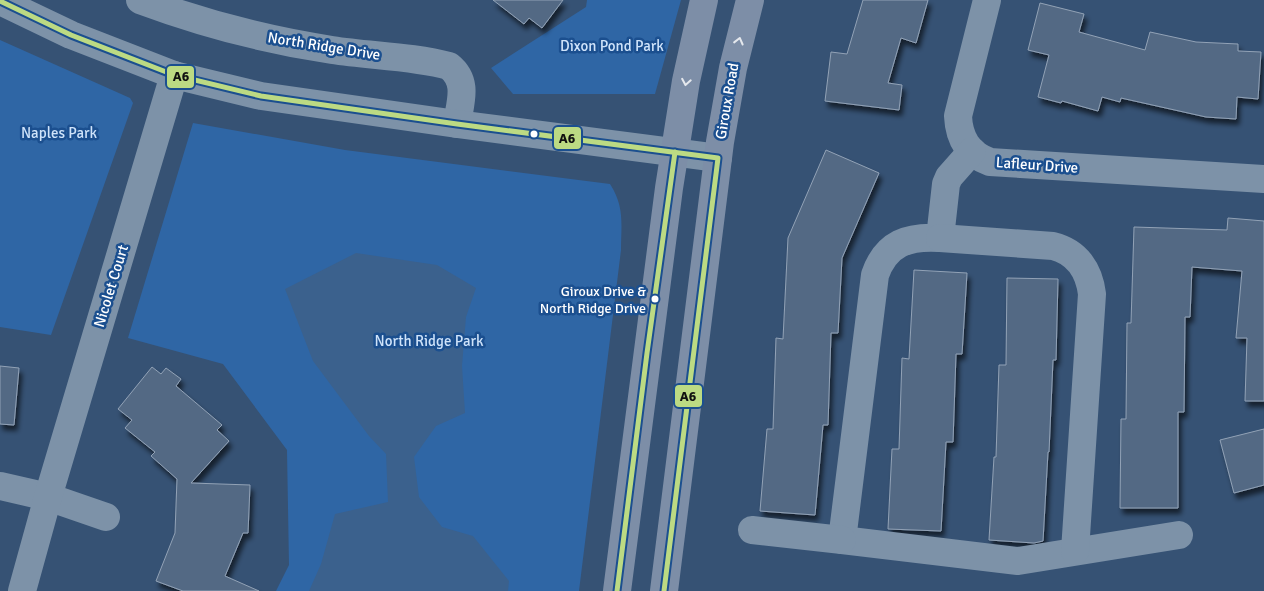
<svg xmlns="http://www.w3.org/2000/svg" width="1264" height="591" font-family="Signika,sans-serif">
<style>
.green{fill:#2f66a5}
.water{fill:#3b618d}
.building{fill:#526984;stroke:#92a2b6;filter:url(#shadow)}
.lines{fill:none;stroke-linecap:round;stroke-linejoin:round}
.minor{stroke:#7d92a8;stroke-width:28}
.major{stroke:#7d8ea7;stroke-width:28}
.bus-1-casing{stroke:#1b4f8f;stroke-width:9}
.bus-1{stroke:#bcda83;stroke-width:5}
.oneway{stroke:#e5e8ed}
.bus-dot{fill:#fff;stroke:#1b4f8f;stroke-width:2}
.labels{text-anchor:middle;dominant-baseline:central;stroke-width:5;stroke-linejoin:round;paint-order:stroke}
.bus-label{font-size:14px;fill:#fff;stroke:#1b4f8f;text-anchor:end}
.street-label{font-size:15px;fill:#fff;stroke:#1b4f8f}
.park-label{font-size:15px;fill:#cfe3fa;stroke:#1b4f8f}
.line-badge{stroke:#1b4f8f;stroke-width:2}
.pale-badge-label{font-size:14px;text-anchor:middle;font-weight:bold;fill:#111}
</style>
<defs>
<filter id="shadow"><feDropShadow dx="3" dy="5.5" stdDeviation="2.5" flood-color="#0009"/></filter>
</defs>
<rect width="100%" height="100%" fill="#365274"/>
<g class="green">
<path d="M587,0H681L655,94H513L491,68L586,7Z"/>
<path d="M0,40L130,98L133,103L51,335L0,327Z"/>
<path d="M193,123L345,150L610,184C625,207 621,225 621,250L579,591H276L289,565L287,450L223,364L128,338Z"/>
</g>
<path class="water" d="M356,253L437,265L476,288L466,317L462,366L465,413L436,426L414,457L419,497L442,527L473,536L509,581L508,591H309L321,564L335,514L388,502L386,454L369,436L313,361L285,289Z"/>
<g class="building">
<path d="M493,0H563L542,28L529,18L524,24Z"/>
<path d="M863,0H928L916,43L901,38L888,83L902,85L899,110L825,101L831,52L847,54Z"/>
<path d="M1040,3L1084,14L1079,32L1145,50L1150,32L1196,42L1238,44V51L1261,52L1258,99L1237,97L1236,119L1206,117L1121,98L1120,102L1102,97L1098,111L1062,101L1061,103L1038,97L1049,55L1028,50Z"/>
<path d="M826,150L879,173L842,258L838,333H831L828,425H823L815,515L760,511L767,429H773L776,338L783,339L788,238Z"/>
<path d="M1228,218L1264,221V401H1245L1247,338H1236L1242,271L1192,267L1190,317H1185L1184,412H1178V508H1120L1121,419H1126L1127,323H1131L1134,227L1227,230Z"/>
<path d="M914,270L967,273L962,354H956L953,442H946L941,531L888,529L892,449H899L902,358L909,359Z"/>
<path d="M1007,278L1058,279L1056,360H1053L1049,452H1048L1043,541L1034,543L989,540L994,457H996L999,365H1006Z"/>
<path d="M0,366L19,368L14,425L0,424Z"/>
<path d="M152,367L161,374L166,368L181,379L176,386L222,425L217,430L229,441L191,483L250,485L248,533H243L225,576L259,591H183L156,581L175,533L177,479L151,456L155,452L125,428L132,420L118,409Z"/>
<path d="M1264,429V485L1234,493L1220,440Z"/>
</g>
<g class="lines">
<g class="minor">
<path d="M140,0C202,23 266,40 332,50C370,56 412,56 449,66C469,82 460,102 457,124"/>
<path d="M987,0L958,116C959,138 968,154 990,162L1264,179"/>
<path d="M0,1L71,35L174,75L261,96L457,124L718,158"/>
<path d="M972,151L949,177L946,184L940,238C908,236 886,243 875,275L842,540L1018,561L1179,535"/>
<path d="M940,238L1053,246C1077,252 1089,270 1092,294L1075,551"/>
<path d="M0,486L48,497L106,517"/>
<path d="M752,530L842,540"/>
<path d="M22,591L48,497L174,75"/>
</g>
<g class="major">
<path d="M617,591L669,188L686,81L704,0"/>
<path d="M664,591L720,142L733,68L750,0"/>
</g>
<g class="bus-1-casing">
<g id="bus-1">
<path d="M0,1L71,35L174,75L261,96L457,124L718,158L664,591"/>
<path d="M617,591L647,353L675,152"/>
</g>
</g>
<use href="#bus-1" class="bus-1"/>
</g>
<defs><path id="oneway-chevron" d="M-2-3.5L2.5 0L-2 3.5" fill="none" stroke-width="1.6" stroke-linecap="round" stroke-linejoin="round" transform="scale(1.25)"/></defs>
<g class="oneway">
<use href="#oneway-chevron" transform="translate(739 41) rotate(-76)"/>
<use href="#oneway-chevron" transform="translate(686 82) rotate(100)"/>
</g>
<g class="bus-dot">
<circle cx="534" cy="134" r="4.5"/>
<circle cx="655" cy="299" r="4.5"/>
</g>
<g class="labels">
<g class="bus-label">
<text x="646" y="291">Giroux Drive &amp;<tspan x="646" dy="17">North Ridge Drive</tspan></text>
</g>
<g class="street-label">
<text transform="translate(324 46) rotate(9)">North Ridge Drive</text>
<text transform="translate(727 101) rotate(-80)">Giroux Road</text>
<text transform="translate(1037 165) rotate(4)">Lafleur Drive</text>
<text transform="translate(111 286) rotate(-73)">Nicolet Court</text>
</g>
<g class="park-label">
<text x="612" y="46">Dixon Pond Park</text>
<text x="59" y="133">Naples Park</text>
<text x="429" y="341">North Ridge Park</text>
</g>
</g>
<g class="line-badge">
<rect x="166" y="65" width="29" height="24" rx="5" fill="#bcda83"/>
<rect x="553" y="126" width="29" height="24" rx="5" fill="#bcda83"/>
<rect x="674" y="384" width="29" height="24" rx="5" fill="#bcda83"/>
</g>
<g class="pale-badge-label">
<text x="181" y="81">A6</text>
<text x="567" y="143">A6</text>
<text x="688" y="401">A6</text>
</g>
</svg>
